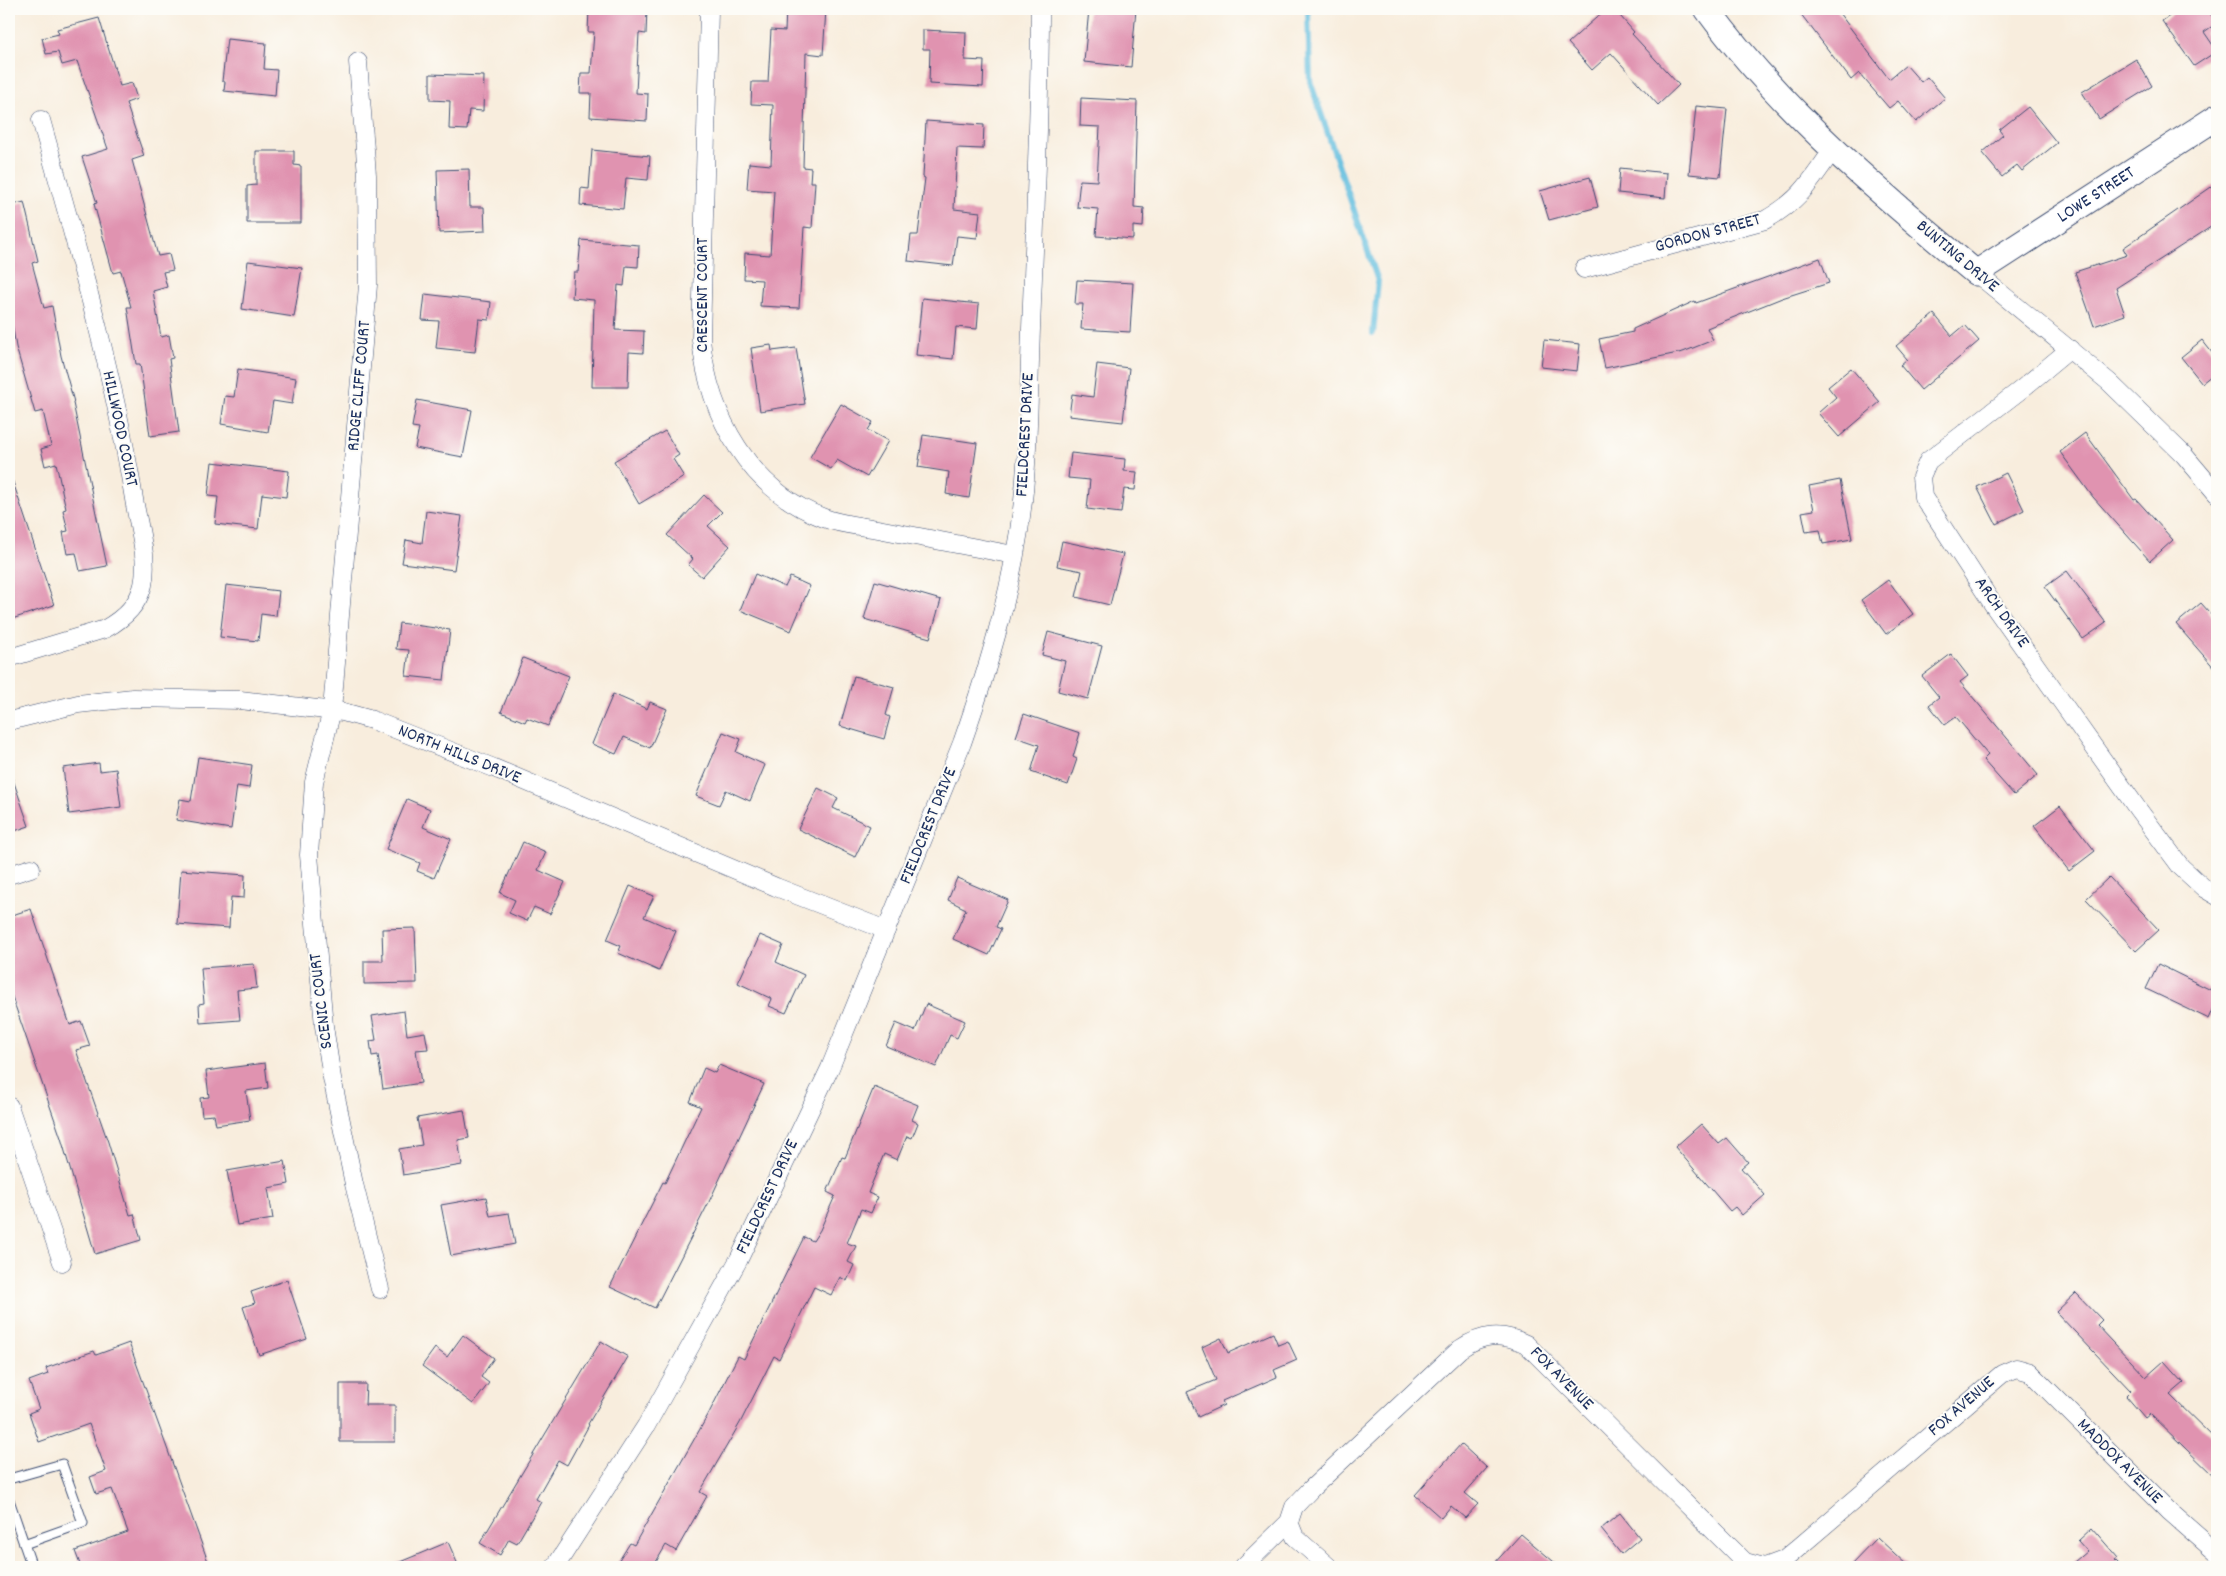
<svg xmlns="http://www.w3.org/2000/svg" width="2226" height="1576" font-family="Dekko,sans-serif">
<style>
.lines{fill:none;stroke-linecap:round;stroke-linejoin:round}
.stream{stroke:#60bdde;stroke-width:6}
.building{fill:#e093b0}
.lane-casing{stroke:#3c4c71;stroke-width:11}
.street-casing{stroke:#3c4c71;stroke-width:19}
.secondary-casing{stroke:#3c4c71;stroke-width:27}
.lane{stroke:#fff;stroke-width:9}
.street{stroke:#fff;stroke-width:18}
.secondary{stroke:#fff;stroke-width:25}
.labels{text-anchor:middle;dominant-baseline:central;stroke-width:4;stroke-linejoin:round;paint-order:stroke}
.street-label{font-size:18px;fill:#1b2f5e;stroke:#fdfcf7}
</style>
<rect width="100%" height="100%" fill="#fdfcf7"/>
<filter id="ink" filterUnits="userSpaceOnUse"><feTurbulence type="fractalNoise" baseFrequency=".02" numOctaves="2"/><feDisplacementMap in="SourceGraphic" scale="10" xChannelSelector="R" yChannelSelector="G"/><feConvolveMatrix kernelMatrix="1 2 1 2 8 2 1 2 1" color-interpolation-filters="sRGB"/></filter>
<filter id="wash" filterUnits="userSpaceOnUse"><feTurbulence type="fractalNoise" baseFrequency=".0096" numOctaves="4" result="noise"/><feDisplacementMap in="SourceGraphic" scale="20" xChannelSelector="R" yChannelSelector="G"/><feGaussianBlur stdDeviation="1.12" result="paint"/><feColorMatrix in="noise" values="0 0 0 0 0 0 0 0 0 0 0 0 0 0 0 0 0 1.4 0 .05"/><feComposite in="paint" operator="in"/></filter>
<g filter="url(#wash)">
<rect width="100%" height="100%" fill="#f8eddd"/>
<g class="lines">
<path class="stream" d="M1308,9L1310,81L1378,281L1373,333"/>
</g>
<g id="blocks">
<g class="building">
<path d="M589,9H647L646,34L639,33L636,93L648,94L647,121L590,117L591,93H580L581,73H591L594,32H588Z"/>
<path d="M786,9H826L823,55L806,53L803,167L811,168L810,182H815L812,228L804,227L799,308L760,306L762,280L744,279L745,253L770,255L774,191L747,189L749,163L771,165L773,105L751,104L752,82H768L771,30L785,31Z"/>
<path d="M1089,9H1136L1131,67L1084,62Z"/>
<path d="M1606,9H1614L1634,32L1632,34L1679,85L1658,105L1611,53L1592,70L1568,43Z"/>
<path d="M1797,9H1836L1889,79L1906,65L1921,82L1927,77L1945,98L1916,122L1898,101L1889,108L1859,73L1851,80Z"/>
<path d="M2180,9H2207L2217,23L2204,32L2217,51L2194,66L2162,21Z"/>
<path d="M99,18L120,86L132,83L137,99L126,103L144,156L132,160L158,256L169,254L173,270L163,272L167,287L153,291L161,337L169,335L173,358L169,359L179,432L150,436L140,364H136L127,307H131L121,271L113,273L94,204L97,203L82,157L108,149L77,61L62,65L58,52L46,54L42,38L59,34L57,29Z"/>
<path d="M923,30L966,32L965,60L984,61L983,87L929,84L930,49H923Z"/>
<path d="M227,39L266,43L264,69L277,70L275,96L224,91L225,82L222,81Z"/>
<path d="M2136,59L2152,86L2099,119L2082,92Z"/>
<path d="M430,74L484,76L483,111L469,110L467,130L449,129L450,101L430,100Z"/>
<path d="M1081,98L1137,101L1134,207L1144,208L1143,227L1133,226V239L1096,236L1098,209L1077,207L1080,180L1097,181L1100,127L1080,126Z"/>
<path d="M1696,106L1727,109L1720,177L1689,174Z"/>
<path d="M2028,107L2057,143L2022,171L2017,165L2002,177L1982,153L2003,135L1999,130Z"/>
<path d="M926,121L984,125L983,149L957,148L954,209L980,212L977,238L957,236L953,266L908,261L911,235H918L925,178L923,177Z"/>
<path d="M592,150L650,156L648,180L626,178L623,209L580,205L581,188L589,189Z"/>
<path d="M256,151H294V165L301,166V223H247V186L256,185Z"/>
<path d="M1620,168L1667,173L1665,198L1618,193Z"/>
<path d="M469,169L470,207H484L485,231L439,233L437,170Z"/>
<path d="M1590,177L1598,207L1549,220L1540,191Z"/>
<path d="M2217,183V223L2116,288L2125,315L2094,326L2075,272L2127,255L2123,248Z"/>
<path d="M24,202L38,261L32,263L44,308L52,306L61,356L74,402L73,403L107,566L80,571L76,553L67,554L63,532L68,531L63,510L66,509L56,463L45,466L41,449L51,446L43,411L35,413L16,347L9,305V206Z"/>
<path d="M581,240L639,245L638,267L626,266L624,286L618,285L615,330L644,331L643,353L629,352L628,387H592L594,300L572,298L574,272H578Z"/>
<path d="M1820,258L1829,283L1782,298L1707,328L1713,340L1683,352L1605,368L1599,339L1633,332V329L1695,301L1696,303Z"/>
<path d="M248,261L302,268L294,317L242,309Z"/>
<path d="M1077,280L1133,283L1130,332L1081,329L1083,304H1075Z"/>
<path d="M425,294L491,302L489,320L479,319L475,352L436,348L439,321L422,320Z"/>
<path d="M922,298L979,304L977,329L956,327L953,359L916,355Z"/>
<path d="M1934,314L1952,336L1965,325L1979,341L1921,390L1900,365L1907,359L1896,346Z"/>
<path d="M1544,340L1580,344L1577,371L1541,367Z"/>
<path d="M2202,340L2217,359V371L2202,383L2181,357Z"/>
<path d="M771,345L772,351L796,348L805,404L760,411L751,348Z"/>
<path d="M1097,364L1129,368L1123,422L1069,416L1072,394L1093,397Z"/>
<path d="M1851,368L1880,402L1839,437L1818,413L1836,397L1828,387Z"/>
<path d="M238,369L296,378L292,404L273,401L268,432L221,424L225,396L234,397Z"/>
<path d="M417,400L472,410L463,457L415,448L419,428L412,427Z"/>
<path d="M841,404L873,422L868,430L888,441L867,477L837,460L831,469L810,457Z"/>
<path d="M665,431L679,455L673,459L684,477L639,504L614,461Z"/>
<path d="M2085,433L2134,500L2136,499L2173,540L2150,561L2093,497L2060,452Z"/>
<path d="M923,435L977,443L969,498L946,494L949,472L918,467Z"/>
<path d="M1071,453L1125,459L1124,471L1137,472L1135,490L1124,489L1121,513L1087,509L1090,480L1068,478Z"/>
<path d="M212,462L289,471L286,497L262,494L258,529L215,524L218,497L208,496Z"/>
<path d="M2006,473L2024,510L1996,524L1977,487Z"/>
<path d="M12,479L54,605L9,620V480Z"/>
<path d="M1840,480L1852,539L1823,544L1820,530L1806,532L1802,512L1814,510L1809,486Z"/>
<path d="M704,495L722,512L708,526L730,546L702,577L688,565L693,559L667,535Z"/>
<path d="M426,511L462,516L454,570L402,563L406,540L422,543Z"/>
<path d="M1062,541L1123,554L1110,605L1076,597L1082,571L1057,566Z"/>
<path d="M2067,571L2106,623L2083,639L2045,587Z"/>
<path d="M755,574L785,587L790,577L810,586L791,631L740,610Z"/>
<path d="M1888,580L1913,614L1886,634L1861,600Z"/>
<path d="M875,581L941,600L930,638L864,619Z"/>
<path d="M226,585L279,591L276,616L261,614L258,641L220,637Z"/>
<path d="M2201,603L2217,621V671L2176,624Z"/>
<path d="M399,623L450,630L444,680L406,676L409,650L396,649Z"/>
<path d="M1048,632L1102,646L1088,699L1058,691L1065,661L1042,655Z"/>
<path d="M1951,654L1968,676L1960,682L2038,775L2014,795L1983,760L1988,755L1956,717L1945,725L1929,705L1939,697L1922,676Z"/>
<path d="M523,658L569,676L548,726L527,718L525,722L501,712Z"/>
<path d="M854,676L894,687L886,715L890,717L884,739L840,726Z"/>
<path d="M613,694L647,709L650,702L667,709L650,748L624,737L616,754L592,744Z"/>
<path d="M1024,714L1080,733L1073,757L1077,759L1068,785L1031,772L1039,745L1016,737Z"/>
<path d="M723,732L741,739L736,752L765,765L750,801L726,790L719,805L696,796Z"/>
<path d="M198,757L252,765L249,788L237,786L231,829L176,820L180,799L191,801Z"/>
<path d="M99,763L100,771L116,769L121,807L69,814L63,768Z"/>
<path d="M9,774H11L29,826L9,833Z"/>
<path d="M818,788L838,798L833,808L870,826L855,857L798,829Z"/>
<path d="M407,799L430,809L423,827L451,839L434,878L417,871L420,863L386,849Z"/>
<path d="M2060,806L2095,851L2069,871L2034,826Z"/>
<path d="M523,842L546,852L538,870L565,882L550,914L534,907L527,921L509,913L515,900L500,893Z"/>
<path d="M181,870L245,875L244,898L231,897L229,928L177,924Z"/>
<path d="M2109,877L2159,930L2136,951L2086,899Z"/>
<path d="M957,878L1008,900L996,927L1001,929L989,955L953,939L966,909L948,900Z"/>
<path d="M630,886L654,896L644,917L676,931L659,971L618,953L621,946L607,940Z"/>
<path d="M31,909L70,1025L81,1021L90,1046L76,1050L108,1142L130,1215L134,1214L141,1240L95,1254L61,1138L9,988V916Z"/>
<path d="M415,928L417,983L364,984V961H383L382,929Z"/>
<path d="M760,935L783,945L776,962L804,975L786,1013L769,1006L772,999L738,983Z"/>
<path d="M254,964L257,988L237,990L240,1020L200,1023L199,1004L204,1003L201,968Z"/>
<path d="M2158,964L2217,993V1001L2209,1019L2146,989Z"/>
<path d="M926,1004L965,1021L957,1038L950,1035L936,1067L886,1046L896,1023L915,1031Z"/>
<path d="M404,1011L407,1035L425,1032L428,1049L416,1050L421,1083L383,1089L378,1055L372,1056L370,1041L376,1040L372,1016Z"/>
<path d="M265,1063L268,1088L246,1091L250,1120L216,1125L214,1115L202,1116L200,1098L209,1097L206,1071Z"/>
<path d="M719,1065L764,1084L708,1204L655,1308L610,1287L663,1182L665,1183L701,1107L690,1102L704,1068L715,1073Z"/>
<path d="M874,1087L918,1105L912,1120L918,1123L912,1138L907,1136L897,1160L884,1154L868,1193L878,1197L871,1213L861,1209L847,1243L856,1246L848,1262L854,1265L847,1281L840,1277L831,1295L814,1287L779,1359L774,1356L740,1423L700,1492L707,1496L676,1551L666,1545L653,1567H615L630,1543L634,1545L708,1415L738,1356L744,1359L804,1237L813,1241L820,1230L835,1196L827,1192L842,1157L845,1158Z"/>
<path d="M464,1110L469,1138L458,1140L462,1165L403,1175L399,1149L422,1145L417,1118Z"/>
<path d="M1701,1124L1719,1144L1727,1138L1748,1162L1741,1168L1765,1195L1742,1215L1735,1207L1730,1211L1675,1147Z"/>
<path d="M285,1161L289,1184L268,1188L273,1219L237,1225L227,1171Z"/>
<path d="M486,1197L490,1216L509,1213L515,1244L451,1256L441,1205Z"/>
<path d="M287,1280L307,1339L259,1355L243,1307L255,1303L251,1292Z"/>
<path d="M2076,1293L2102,1320L2097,1325L2146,1377L2164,1361L2184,1383L2170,1395L2217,1441V1479L2150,1414L2145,1418L2126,1396L2131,1391L2056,1312Z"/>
<path d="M1273,1333L1278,1345L1288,1341L1297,1360L1274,1370L1277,1377L1222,1401L1224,1405L1198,1417L1187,1392L1216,1380L1202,1347L1221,1338L1228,1353Z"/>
<path d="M463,1335L494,1358L481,1377L489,1383L473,1404L422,1366L435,1348L447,1357Z"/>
<path d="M601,1341L628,1357L588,1424L589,1425L567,1465L558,1460L536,1499L541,1502L517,1543L509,1539L500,1555L480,1543Z"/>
<path d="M129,1343L210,1567H81L75,1551L128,1532L112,1489L96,1494L90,1477L106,1471L89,1424L39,1442L29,1413L39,1409L29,1381L48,1374L46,1368L94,1351L96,1355Z"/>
<path d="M340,1384H366L365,1405H395V1442H340Z"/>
<path d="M1461,1444L1487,1468L1465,1493L1478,1504L1465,1518L1451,1506L1441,1518L1415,1495Z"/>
<path d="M1620,1513L1640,1538L1621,1554L1601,1529Z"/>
<path d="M2092,1528L2118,1558L2115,1560L2122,1567H2068L2087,1551L2078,1541Z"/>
<path d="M1521,1534L1560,1567H1491Z"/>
<path d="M1877,1537L1909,1567H1848Z"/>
<path d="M448,1542L459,1567H388Z"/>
</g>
</g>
</g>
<g filter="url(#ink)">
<use href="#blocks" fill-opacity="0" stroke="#3c4c71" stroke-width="1"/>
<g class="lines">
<g class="lane-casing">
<g id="lane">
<path d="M9,1479L62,1464L83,1523L24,1544"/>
<path d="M9,1500L32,1567"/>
</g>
</g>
<g class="street-casing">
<g id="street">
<path d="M709,9L701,340C709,416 749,490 824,518C842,525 864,526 883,530C927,538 970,547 1014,555"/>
<path d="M358,62L367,175L368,285L332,710L314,782L309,855L324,1026L332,1078L354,1184L380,1289"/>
<path d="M1584,269L1765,220C1801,200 1811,181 1834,148"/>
<path d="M1976,273L2109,382L2184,455L2217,494"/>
<path d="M2070,349L2023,388L1928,461L1921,477L1923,497L1996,609L2137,808L2181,867L2205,889L2217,896"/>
<path d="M9,658L105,629C123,619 138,606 143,585C149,558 138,525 134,499C113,370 76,245 41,120"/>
<path d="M9,721L78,704L133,698L240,700L343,712L372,720L494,768L776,887L886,930"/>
<path d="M9,875L31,868"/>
<path d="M9,1106L62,1262"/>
<path d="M1289,1522L1295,1537L1329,1567"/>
<path d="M555,1567L646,1426L739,1259L830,1068L962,743C990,663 1016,577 1024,491C1029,438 1029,383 1031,329C1035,223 1040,115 1040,9"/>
<path d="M1243,1567L1289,1522L1294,1507L1311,1489L1460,1349C1482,1334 1502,1332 1526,1344L1745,1562L1764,1567"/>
<path d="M1765,1567L1784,1560L2002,1374L2016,1368L2030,1372L2169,1511L2217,1553"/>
</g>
</g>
<g class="secondary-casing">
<g id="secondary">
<path id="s1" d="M1707,9C1781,110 1880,193 1976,273L2217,117"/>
</g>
</g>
<use href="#lane" class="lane"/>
<use href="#street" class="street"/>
<use href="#secondary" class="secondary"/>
</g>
</g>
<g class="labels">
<g class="street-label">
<text stroke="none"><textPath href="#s1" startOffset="521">LOWE STREET</textPath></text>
<text transform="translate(1708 234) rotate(-15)">GORDON STREET</text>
<text transform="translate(1957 257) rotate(40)">BUNTING DRIVE</text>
<text transform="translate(703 295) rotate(-90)">CRESCENT COURT</text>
<text transform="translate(360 386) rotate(-85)">RIDGE CLIFF COURT</text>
<text transform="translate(119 429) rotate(78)">HILLWOOD COURT</text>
<text transform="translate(1026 435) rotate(-87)">FIELDCREST DRIVE</text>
<text transform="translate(2001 613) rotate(55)">ARCH DRIVE</text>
<text transform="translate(459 755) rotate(22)">NORTH HILLS DRIVE</text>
<text transform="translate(929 826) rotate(-68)">FIELDCREST DRIVE</text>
<text transform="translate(322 1001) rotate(-97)">SCENIC COURT</text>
<text transform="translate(768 1197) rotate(-65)">FIELDCREST DRIVE</text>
<text transform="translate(1561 1379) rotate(45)">FOX AVENUE</text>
<text transform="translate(1962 1407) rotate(-41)">FOX AVENUE</text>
<text transform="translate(2119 1462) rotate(45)">MADDOX AVENUE</text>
</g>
</g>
<rect width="2226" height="1576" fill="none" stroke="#fdfcf7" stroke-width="30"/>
</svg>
